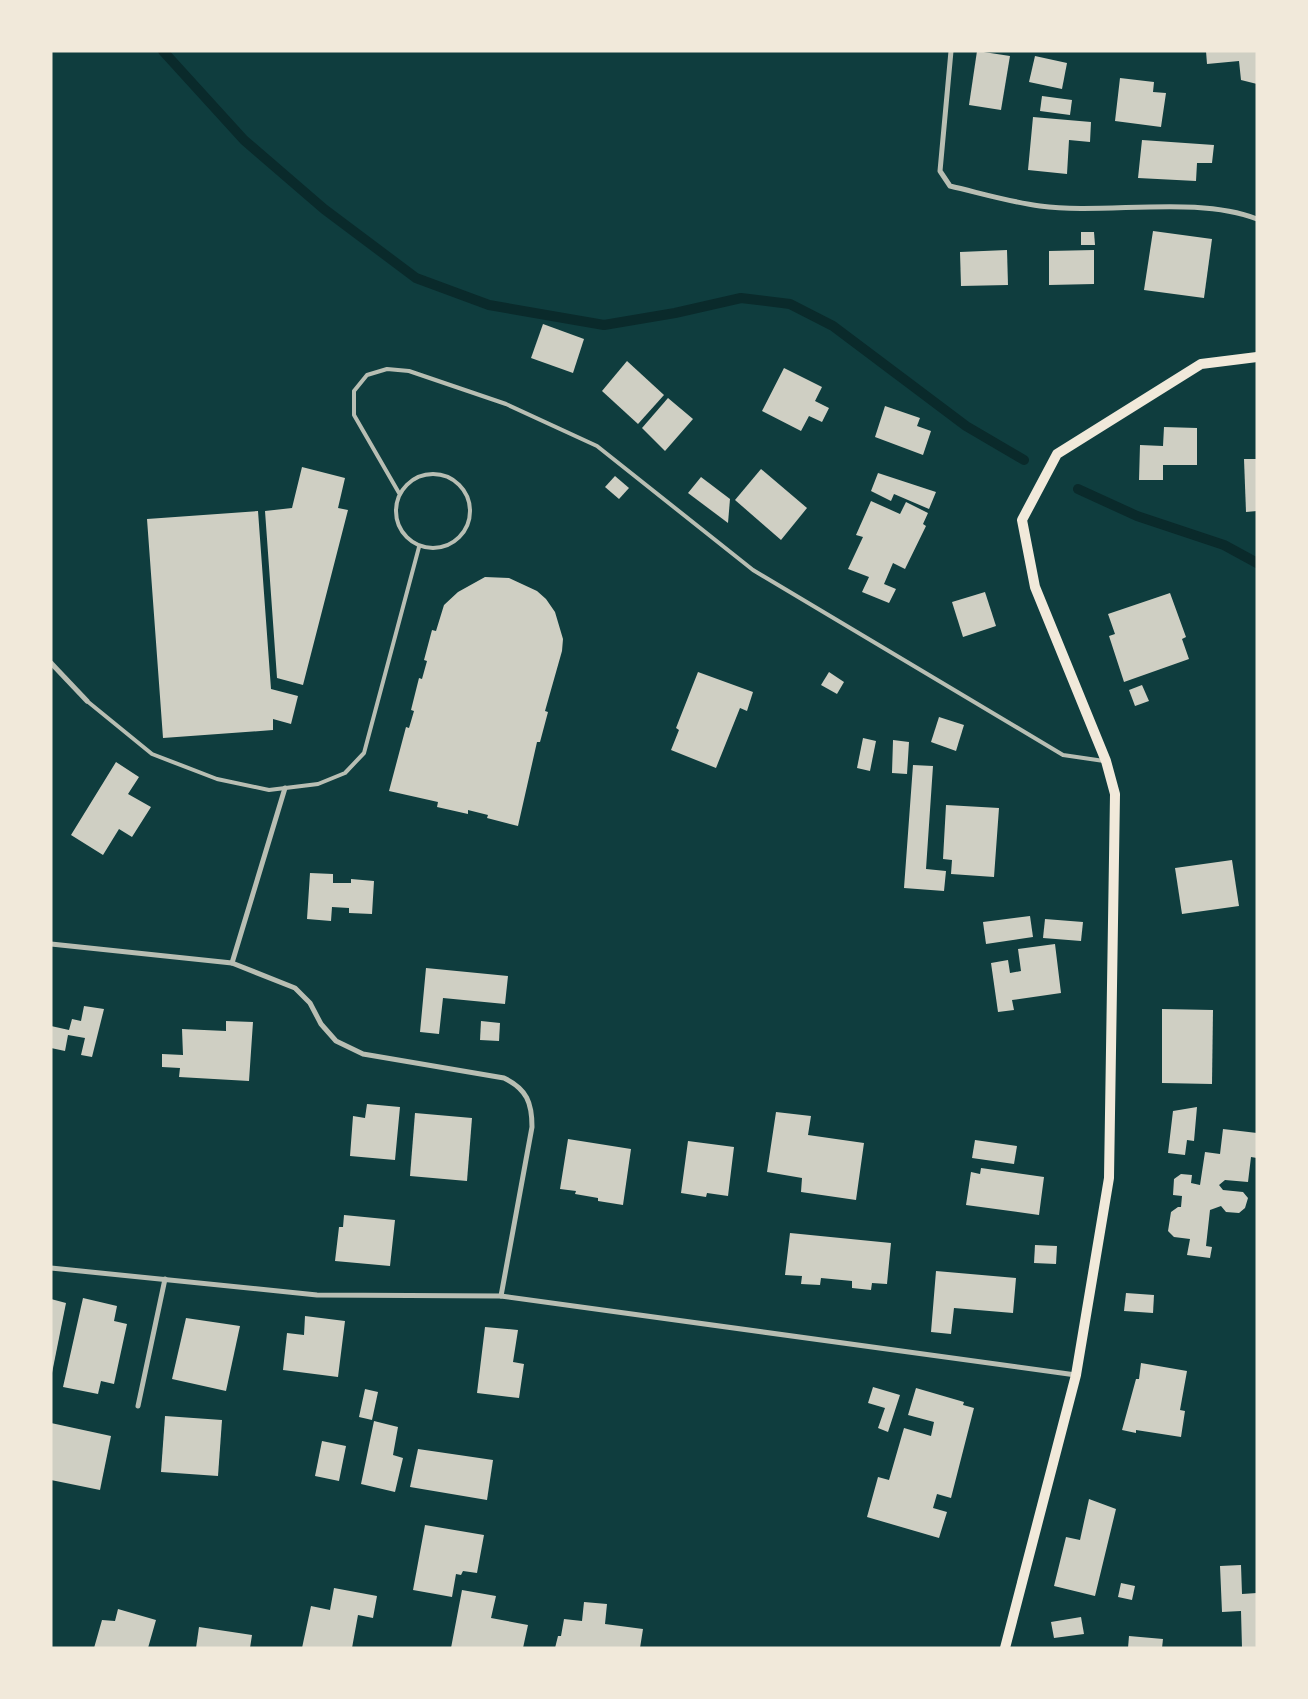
<svg xmlns="http://www.w3.org/2000/svg" width="1308" height="1699" font-family="'Alegreya Sans',sans-serif">
<style>
.lines{fill:none;stroke-linecap:round;stroke-linejoin:round}
.stream{stroke:#0a2a2b;stroke-width:10}
.building{fill:#cfcfc3}
.service{stroke:#b8beb3;stroke-width:4}
.minor{stroke:#b8beb3;stroke-width:5}
.secondary{stroke:#f1e9da;stroke-width:10}
</style>
<rect width="100%" height="100%" fill="#0f3d3e"/>
<g class="lines">
<g class="stream">
<path d="M163,51L244,140L324,209L416,278L489,305L604,325L675,313L741,298L790,304L833,326L966,426L1024,460"/>
<path d="M1078,489L1137,516L1224,545L1257,563"/>
</g>
</g>
<g class="building">
<path d="M977,51L1010,56L1001,110L969,105Z"/>
<path d="M1206,51H1257V84L1241,80L1239,61L1207,64Z"/>
<path d="M1035,56L1067,63L1062,89L1029,82Z"/>
<path d="M1120,78L1154,82L1153,92L1166,93L1161,127L1115,121Z"/>
<path d="M1042,96L1072,100L1070,115L1040,111Z"/>
<path d="M1033,117L1091,122L1090,142L1069,140L1067,174L1028,170Z"/>
<path d="M1142,140L1214,145L1212,163H1197L1196,181L1138,178Z"/>
<path d="M1153,231L1212,239L1204,298L1144,290Z"/>
<path d="M1081,232H1094L1095,245H1081Z"/>
<path d="M1007,250L1008,285L961,286L960,252Z"/>
<path d="M1094,250V284L1049,285V251Z"/>
<path d="M543,324L584,339L573,373L531,358Z"/>
<path d="M627,361L664,395L638,424L602,391Z"/>
<path d="M784,368L822,387L815,401L829,408L822,422L809,416L801,431L762,411Z"/>
<path d="M668,398L693,419L665,451L642,428Z"/>
<path d="M885,406L920,418L917,426L931,431L923,455L875,437Z"/>
<path d="M1164,427L1197,428V465H1163V480H1139L1140,445L1163,446Z"/>
<path d="M1244,459H1257V511L1246,512Z"/>
<path d="M302,467L345,478L338,508L348,510L303,685L277,678L265,511L292,508Z"/>
<path d="M761,469L807,508L781,540L735,500Z"/>
<path d="M878,473L936,492L929,509L894,494L891,501L871,491Z"/>
<path d="M615,476L629,488L619,499L605,487Z"/>
<path d="M701,477L730,499L728,523L688,493Z"/>
<path d="M871,501L900,514L906,502L928,513L923,524L926,526L905,569L893,563L884,584L896,589L889,603L862,592L869,577L848,569L863,537L856,535Z"/>
<path d="M258,511L271,689L298,696L291,724L273,719V730L163,738L147,519Z"/>
<path d="M485,577L509,578L537,591L546,599L555,612L563,639L562,651L545,711L548,712L540,742H537L518,826L487,818L488,815L468,810V814L437,807L438,802L389,791L406,727L409,728L414,711L411,710L419,678L422,679L427,661L424,660L432,630L436,631L444,605L458,592Z"/>
<path d="M985,592L996,626L963,637L952,602Z"/>
<path d="M1170,593L1186,637L1182,639L1189,659L1124,682L1109,636L1115,634L1108,614Z"/>
<path d="M698,672L753,692L747,711L740,708L716,768L671,750L679,730L676,728Z"/>
<path d="M829,672L844,682L837,694L821,685Z"/>
<path d="M1142,685L1149,701L1135,706L1129,690Z"/>
<path d="M939,717L964,725L956,751L931,742Z"/>
<path d="M863,738L876,741L870,771L857,768Z"/>
<path d="M893,740L909,742L907,774L892,773Z"/>
<path d="M116,762L139,777L128,794L151,807L132,837L119,829L103,855L71,835Z"/>
<path d="M913,765L933,766L926,869L946,871L944,891L904,888Z"/>
<path d="M946,805L999,808L994,877L951,874L952,860L943,859Z"/>
<path d="M1232,860L1239,906L1182,914L1175,868Z"/>
<path d="M310,873L333,874V883H351V879L374,881L372,914L349,913V908L332,907L331,921L307,919Z"/>
<path d="M1030,916L1033,937L986,944L983,922Z"/>
<path d="M1045,919L1083,922L1081,941L1043,938Z"/>
<path d="M1055,944L1061,993L1012,1000L1014,1010L998,1012L991,963L1008,960L1010,973L1021,971L1018,949Z"/>
<path d="M426,968L508,976L505,1004L443,998L439,1034L420,1032Z"/>
<path d="M84,1006L104,1009L92,1057L81,1055L85,1038L68,1035L65,1051L51,1048V1026L69,1030L72,1019L81,1021Z"/>
<path d="M1162,1009L1213,1010L1212,1084L1162,1083Z"/>
<path d="M226,1021L253,1022L249,1081L179,1077L180,1068L162,1067V1054L183,1055L182,1029L226,1031Z"/>
<path d="M481,1021L500,1023L499,1041L480,1040Z"/>
<path d="M367,1104L400,1107L395,1160L350,1156L353,1116L365,1118Z"/>
<path d="M1197,1107L1194,1141L1187,1140L1185,1155L1168,1153L1173,1111Z"/>
<path d="M776,1112L811,1116L808,1135L864,1143L856,1200L801,1192L802,1178L767,1172Z"/>
<path d="M415,1113L472,1118L467,1181L410,1176Z"/>
<path d="M1223,1129L1257,1133V1158L1251,1157L1248,1182L1225,1180L1219,1185L1223,1190L1243,1192L1248,1198L1245,1208L1239,1213L1226,1212L1221,1206L1210,1210L1206,1246L1212,1247L1210,1258L1187,1255L1190,1239L1174,1237L1168,1231L1171,1212L1178,1207H1181L1182,1196L1173,1195L1174,1179L1181,1174L1192,1175L1191,1183L1200,1185L1205,1152L1220,1154Z"/>
<path d="M568,1139L631,1149L623,1205L598,1201V1198L575,1194L576,1191L560,1189Z"/>
<path d="M975,1140L1017,1146L1014,1164L972,1158Z"/>
<path d="M688,1141L734,1147L728,1196L707,1193L706,1197L681,1193Z"/>
<path d="M981,1168L1044,1177L1039,1215L966,1205L971,1172L980,1174Z"/>
<path d="M344,1215L395,1220L390,1266L335,1261L339,1227H343Z"/>
<path d="M790,1233L891,1243L887,1284L872,1283L871,1290L852,1288V1281L821,1278L820,1285L801,1284L802,1276L785,1275Z"/>
<path d="M1035,1245L1057,1246L1056,1264L1034,1263Z"/>
<path d="M936,1271L1016,1278L1013,1313L954,1308L951,1334L931,1332Z"/>
<path d="M1126,1293L1154,1295L1153,1313L1124,1311Z"/>
<path d="M83,1298L117,1306L114,1321L127,1324L114,1384L101,1381L98,1394L63,1387Z"/>
<path d="M51,1299L66,1303L52,1373H51Z"/>
<path d="M305,1316L345,1321L338,1377L283,1370L287,1333L304,1335Z"/>
<path d="M186,1318L240,1326L226,1391L172,1379Z"/>
<path d="M485,1327L518,1330L513,1362L524,1364L519,1398L477,1393Z"/>
<path d="M1141,1363L1187,1371L1180,1410L1185,1411L1181,1437L1136,1430V1433L1122,1430L1136,1379H1139Z"/>
<path d="M873,1387L900,1395L888,1432L878,1428L885,1408L868,1403Z"/>
<path d="M916,1388L964,1402L963,1405L974,1408L951,1498L937,1494L933,1508L947,1512L939,1538L867,1517L878,1477L889,1480L904,1428L931,1436L934,1422L908,1415Z"/>
<path d="M365,1389L378,1392L372,1420L359,1417Z"/>
<path d="M165,1416L222,1420L218,1476L161,1472Z"/>
<path d="M374,1421L398,1427L393,1455L403,1458L395,1492L361,1484Z"/>
<path d="M51,1423L111,1436L100,1490L51,1480Z"/>
<path d="M322,1441L346,1446L339,1481L315,1476Z"/>
<path d="M418,1449L493,1460L487,1500L410,1487Z"/>
<path d="M1089,1499L1116,1509L1095,1596L1054,1586L1066,1537L1080,1540Z"/>
<path d="M425,1525L484,1535L477,1573L463,1571L461,1575L456,1574L452,1597L413,1590Z"/>
<path d="M1241,1565L1242,1594L1257,1593V1648H1242L1241,1611L1222,1612L1220,1566Z"/>
<path d="M1121,1583L1135,1586L1132,1600L1118,1597Z"/>
<path d="M334,1588L377,1596L373,1618L358,1615L352,1648H302L311,1606L330,1610Z"/>
<path d="M462,1590L496,1596L491,1618L528,1625L523,1648H451Z"/>
<path d="M584,1602L607,1604L605,1624L643,1629L640,1648H555L558,1636H561L564,1619L582,1621Z"/>
<path d="M118,1609L156,1620L148,1648H94L102,1620L115,1621Z"/>
<path d="M1081,1617L1084,1634L1054,1638L1051,1622Z"/>
<path d="M199,1627L252,1635L250,1648H196Z"/>
<path d="M1129,1636L1163,1639L1162,1648H1128Z"/>
</g>
<g class="lines">
<g class="service">
<circle cx="433" cy="511" r="37"/>
<path d="M399,493L354,415V391L367,375L387,369L409,371L506,404L597,446L753,570L1063,755L1104,761"/>
<path d="M87,701L152,754L217,779L269,790L318,784L345,773L364,753L419,547"/>
</g>
<g class="minor">
<path d="M951,51L940,171L950,186C980,193 1010,202 1040,206C1105,215 1195,195 1257,219"/>
<path d="M51,663L87,701"/>
<path d="M51,944L232,963L295,988L310,1003L321,1024L336,1041L363,1054L504,1078C527,1089 532,1103 532,1127L501,1296"/>
<path d="M232,963L285,788"/>
<path d="M51,1268L317,1295L501,1296L1076,1375"/>
<path d="M138,1406L165,1279"/>
</g>
<path class="secondary" d="M1005,1648L1076,1375L1109,1178L1115,794L1106,761L1035,587L1022,520L1057,454L1201,364L1257,357"/>
</g>
<rect width="1308" height="1699" fill="none" stroke="#f1e9da" stroke-width="105"/>
</svg>
